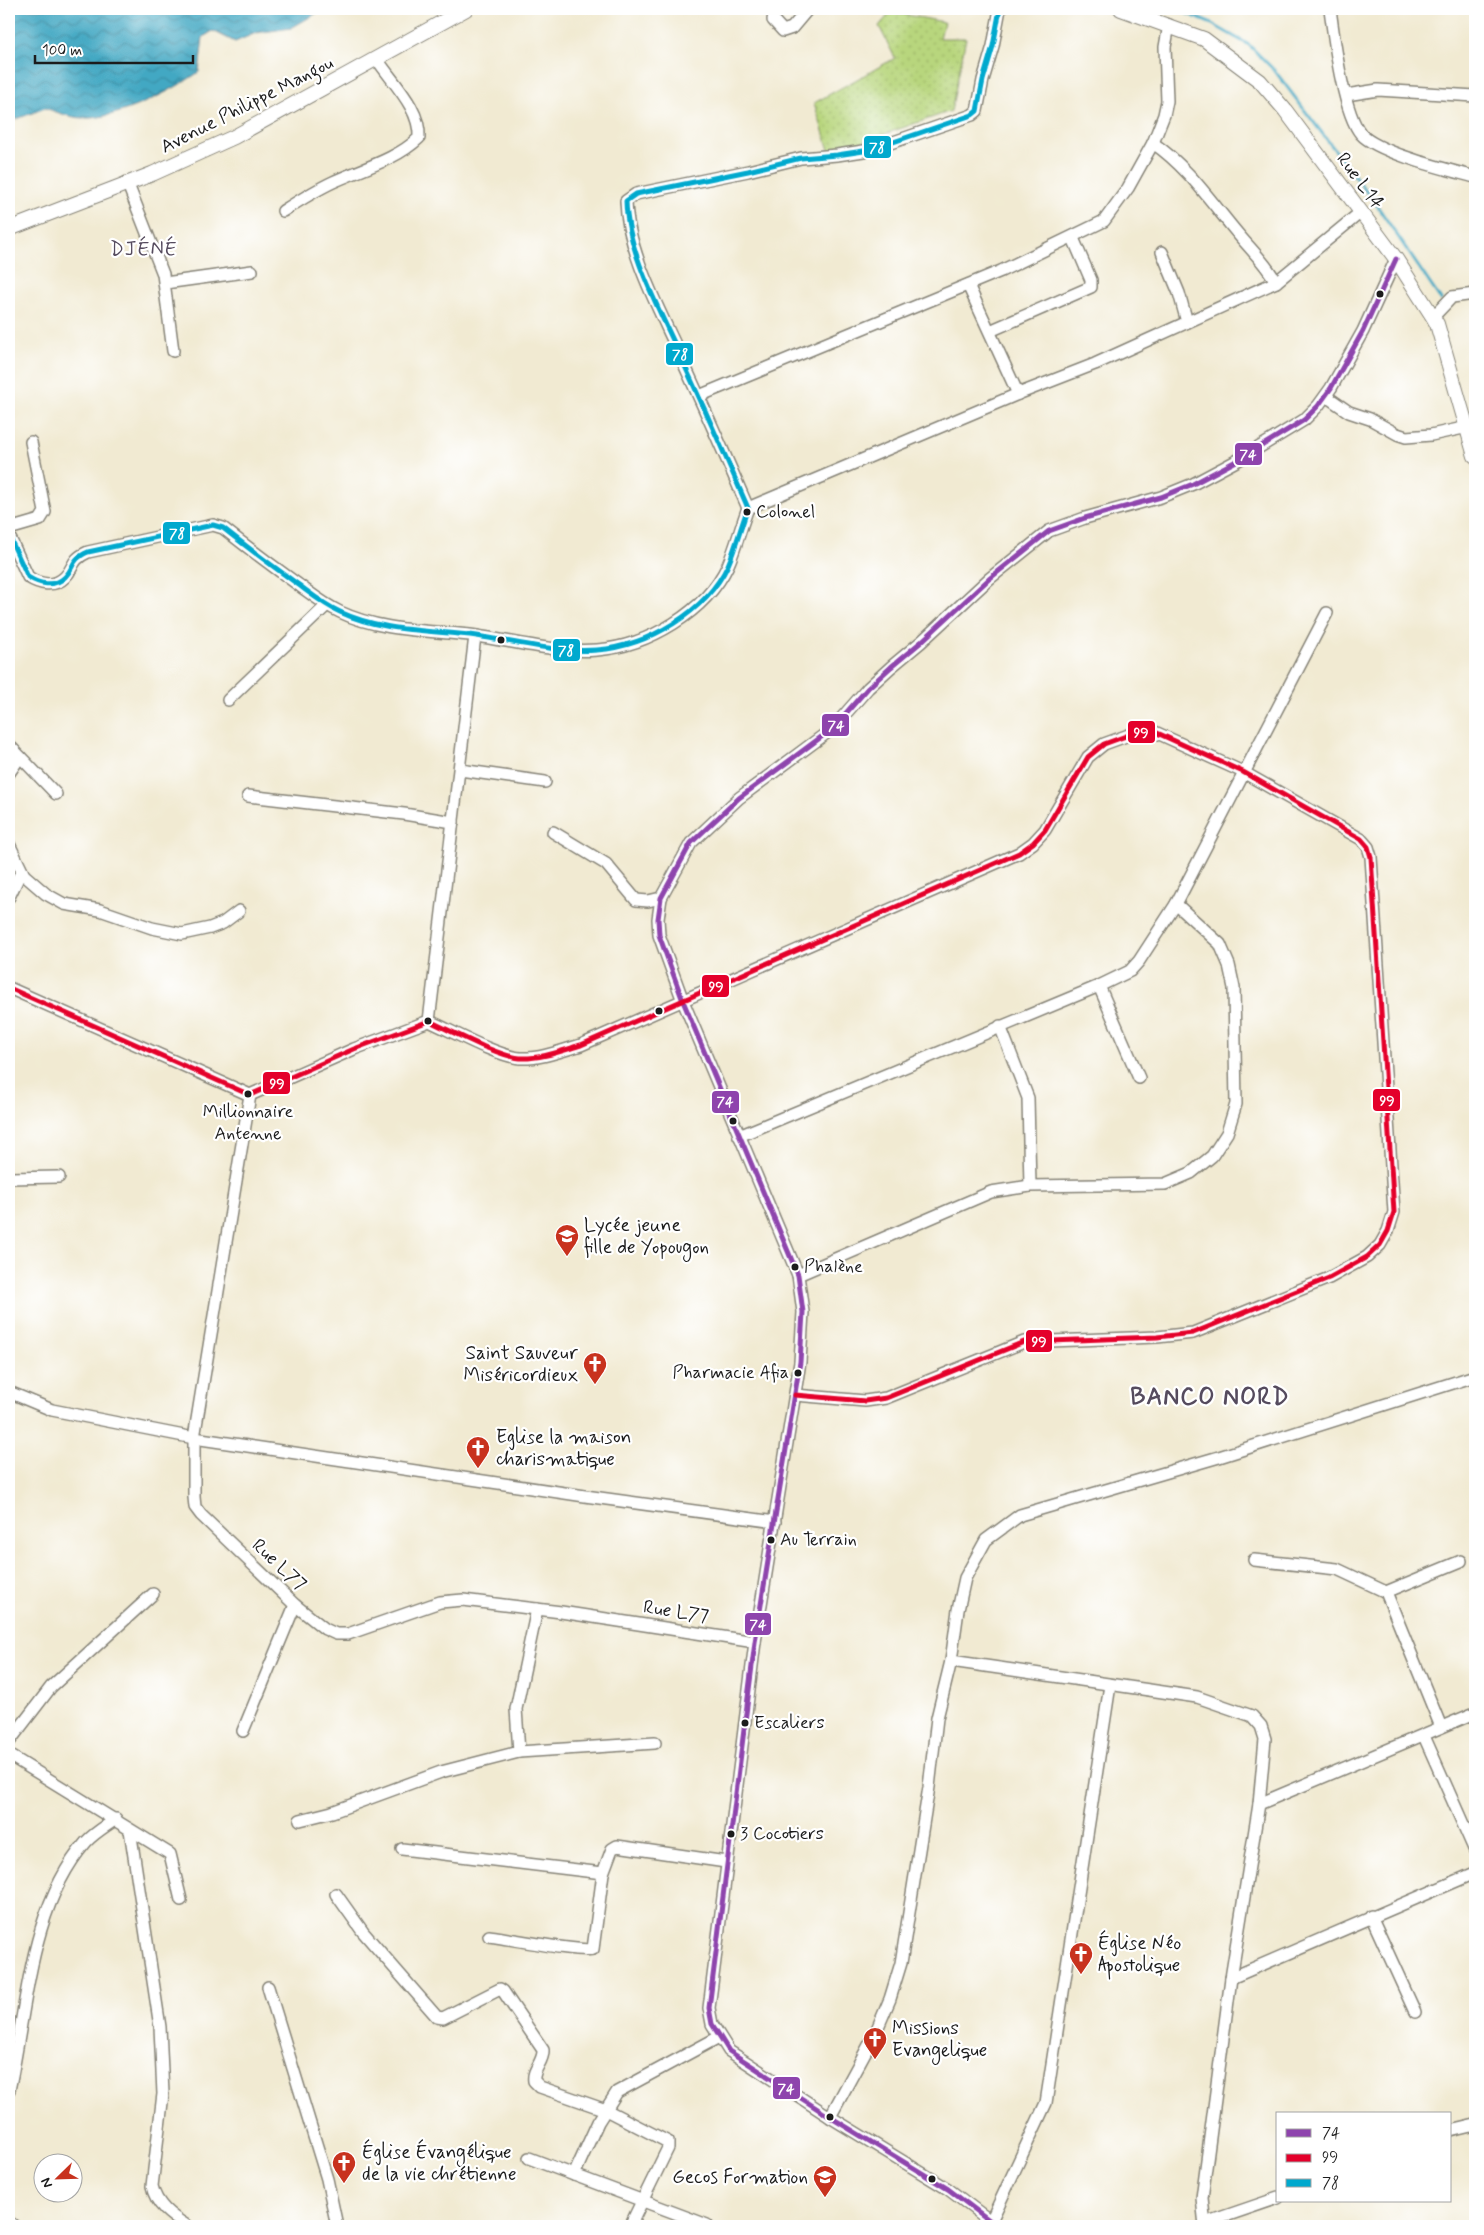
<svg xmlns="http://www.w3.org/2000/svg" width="1484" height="2235" font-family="Mynerve,sans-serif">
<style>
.green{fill:url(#green-dots);stroke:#6a794c}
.water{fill:url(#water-waves);stroke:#306270}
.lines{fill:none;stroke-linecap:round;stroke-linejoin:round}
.stream{stroke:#43a8c3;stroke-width:3}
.minor-casing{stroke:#868377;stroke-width:14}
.tertiary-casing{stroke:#868377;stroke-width:16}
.minor{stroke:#fff;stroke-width:11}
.tertiary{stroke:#fff;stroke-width:14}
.bus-1-casing{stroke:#fff;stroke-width:9}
.bus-2-casing{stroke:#fff;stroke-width:9}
.bus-3-casing{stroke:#fff;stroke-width:9}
.bus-1{stroke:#8e44ad;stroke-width:5}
.bus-2{stroke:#e4002b;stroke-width:5}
.bus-3{stroke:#00a9ce;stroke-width:5}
.bus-dot{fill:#1c1c1c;stroke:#fff;stroke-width:2}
.labels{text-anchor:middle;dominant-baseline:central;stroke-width:4.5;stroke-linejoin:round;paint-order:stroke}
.bus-label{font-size:18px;fill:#1c1c1c;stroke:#fff;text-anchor:start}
.street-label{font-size:19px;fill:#1c1c1c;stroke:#fff}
.poi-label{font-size:19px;fill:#1c1c1c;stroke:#fff;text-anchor:start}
.neighbourhood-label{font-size:20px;letter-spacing:1px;fill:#554b5e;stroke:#fff}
.district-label{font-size:24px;font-weight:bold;letter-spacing:1px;fill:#554b5e;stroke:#fff}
.line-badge{stroke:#fff;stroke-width:2}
.badge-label{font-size:14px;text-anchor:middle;font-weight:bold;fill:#fff}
</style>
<defs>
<pattern id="green-dots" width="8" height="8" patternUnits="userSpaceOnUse" patternTransform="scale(1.25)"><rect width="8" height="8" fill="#b8d67d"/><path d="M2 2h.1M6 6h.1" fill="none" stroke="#9eb76b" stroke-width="1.8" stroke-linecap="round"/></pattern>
<pattern id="water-waves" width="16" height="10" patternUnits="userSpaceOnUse" patternTransform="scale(1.25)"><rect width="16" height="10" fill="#43a8c3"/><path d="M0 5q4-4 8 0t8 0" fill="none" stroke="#37889e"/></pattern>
</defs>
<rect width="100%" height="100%" fill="#fff"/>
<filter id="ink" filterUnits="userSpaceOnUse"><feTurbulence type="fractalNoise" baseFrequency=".02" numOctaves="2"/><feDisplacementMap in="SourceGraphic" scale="10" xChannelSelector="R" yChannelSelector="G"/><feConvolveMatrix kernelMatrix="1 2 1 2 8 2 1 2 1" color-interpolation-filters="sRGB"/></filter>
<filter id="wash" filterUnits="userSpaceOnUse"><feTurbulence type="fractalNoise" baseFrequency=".0096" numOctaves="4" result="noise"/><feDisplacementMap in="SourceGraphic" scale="20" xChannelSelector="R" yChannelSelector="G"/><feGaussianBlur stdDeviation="1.12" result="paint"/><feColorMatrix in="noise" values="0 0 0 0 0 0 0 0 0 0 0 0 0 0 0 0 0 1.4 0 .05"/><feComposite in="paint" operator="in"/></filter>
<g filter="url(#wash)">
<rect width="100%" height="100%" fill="#f1ead2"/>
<path class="green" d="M891,12L944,22L940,38H966L951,111L830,153L814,103L895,58L879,26Z"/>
<path class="water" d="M9,9H324L291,28L256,33L235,42L213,31L203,37L199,72C172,91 124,116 90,118C74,119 59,113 45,108L9,122Z"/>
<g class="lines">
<path class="stream" d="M1176,9L1212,24L1249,45L1275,71L1378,207L1441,300"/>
</g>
</g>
<g filter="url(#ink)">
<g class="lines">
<g class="minor-casing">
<g id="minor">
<path d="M775,9L773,20L783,31L792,28L808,9"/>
<path d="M1330,9C1334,38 1343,113 1361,134C1378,153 1449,170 1475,177"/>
<path d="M1346,95L1378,90L1475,96"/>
<path d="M1153,143C1188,167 1211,202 1238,234C1252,251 1266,263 1276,282"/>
<path d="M127,182L163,274L173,351"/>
<path d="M283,211C300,200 316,190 333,182C361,169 396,160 419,138C421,109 392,82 377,59"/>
<path d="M1162,252L1179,293L1187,322"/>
<path d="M165,283L252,271"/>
<path d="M968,285L1018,394"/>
<path d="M1433,317L1452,297L1475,294"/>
<path d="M990,331L1091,287V280L1073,238"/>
<path d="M699,396L1001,271L1104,221L1128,188L1153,143L1164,115L1167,101L1165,47L1169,25"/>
<path d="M1326,396L1349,412L1370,419L1397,434L1406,437L1431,435L1468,427"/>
<path d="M748,508L1018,394L1095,364L1276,282L1361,212"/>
<path d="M9,529L40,520L45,512L31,442"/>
<path d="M9,536L28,577C39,584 54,588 65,577C75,567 70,560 88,552L213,525L223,528C247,547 271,565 296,583C310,593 323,604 340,612C382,632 431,630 477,636C516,642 557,653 597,650C648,646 706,612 728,565C736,547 741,526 748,508C725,455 702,403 678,351C658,307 627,250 626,201L636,194L748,171L801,158L837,155L870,150L972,115L977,111L983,80L993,46L1000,9"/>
<path d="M228,700L326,606"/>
<path d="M9,745L56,794"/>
<path d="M460,770L545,782"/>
<path d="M9,773L20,757"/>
<path d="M248,796L404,814L453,822"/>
<path d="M553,832L606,864L636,900L648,901L661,898"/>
<path d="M9,844L24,875L46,894L64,904L100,910L152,928L182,934L210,928L223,923L239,911"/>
<path d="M9,897L19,876L24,875"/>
<path d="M1099,986L1139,1078"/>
<path d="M9,988L250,1095L354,1049L429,1021C452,1031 497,1056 520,1058C540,1059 561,1051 581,1045L1019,853L1033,843L1045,830L1088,757L1104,744L1137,732H1155L1243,772L1361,839L1368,847L1371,857L1394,1212L1388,1231L1380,1245L1367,1257L1329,1278L1193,1333L1157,1337L1024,1342L886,1398L865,1401L795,1395"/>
<path d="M429,1021L475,636"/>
<path d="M1000,1026L1028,1098L1030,1186"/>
<path d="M250,1095L194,1438V1497L195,1507L201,1515L295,1605L325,1629L336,1634H348L440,1602L463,1600L561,1612L755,1642"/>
<path d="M739,1136L1099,986L1130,971L1139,961L1176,904L1327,613"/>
<path d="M9,1178L59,1177"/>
<path d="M798,1275L991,1192L1030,1186L1165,1184L1191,1173L1212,1156L1227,1133L1236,1104L1234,988L1229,965L1220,944L1176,904"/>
<path d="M9,1392L52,1410L194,1438L585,1496L775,1522"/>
<path d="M1254,1560L1337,1569L1386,1592L1441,1727"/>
<path d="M1386,1592L1461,1561"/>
<path d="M537,1609L516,1709L519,1752L655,1743"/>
<path d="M951,1661L1197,1697L1252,1716L1261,1726L1265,1739L1259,1804L1231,1978L1202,2198L1205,2226"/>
<path d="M243,1731L295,1605"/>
<path d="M1424,1736L1475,1851"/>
<path d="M9,1742L51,1687L153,1594"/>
<path d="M9,1755L170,1854L181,1900"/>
<path d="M1259,1804L1475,1713"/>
<path d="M300,1820L332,1812L441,1772L519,1752"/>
<path d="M130,1830L160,2027L163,2094L152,2186C156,2205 171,2216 187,2226"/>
<path d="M402,1849L603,1873L612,1849L617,1846L726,1862"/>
<path d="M336,1894L363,1932L437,2017L443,2018L500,1989L503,1991L543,2050C544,2062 532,2069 534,2081L540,2087L606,2110L668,2142V2148L630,2226"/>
<path d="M1371,1916L1415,2012"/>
<path d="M489,1936C506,1938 582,1953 593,1949L603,1873"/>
<path d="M1231,1978L1475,1873"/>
<path d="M268,1987L327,2179L337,2226"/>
<path d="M9,2090C27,2009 29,1908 86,1842C94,1833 106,1826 116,1819"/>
<path d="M830,2117L875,2034L890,1999L901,1963L929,1787L937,1718L951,1661L958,1610L965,1578L986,1540L1020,1515L1219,1457L1475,1376"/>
<path d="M1450,2131L1475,2125"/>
<path d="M529,2158L707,2225"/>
<path d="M574,2175L598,2122L617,2092L719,2037"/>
<path d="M991,2221L1046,2103L1110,1685"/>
<path d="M9,2222L14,2226"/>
<path d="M1205,2223L1278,2198"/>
<path d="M997,2226L948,2189L830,2117L729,2051L712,2024L709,2008L755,1642L800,1362L803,1312L798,1275L683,1001L659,935L658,919L661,898L691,843L739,798L832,729L868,688L891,667L921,642L989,579L1049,531L1085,518L1161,497L1193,484L1240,459L1304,420L1318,406L1331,388L1363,331L1396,259"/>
</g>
</g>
<g class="tertiary-casing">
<g id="tertiary">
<path d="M1121,9L1204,39L1260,81L1285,110L1396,259L1433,317L1437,324L1475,456"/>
<path d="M9,229L152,174L234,137L466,9"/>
</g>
</g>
<use href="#minor" class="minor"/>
<use href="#tertiary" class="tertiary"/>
<g class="bus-1-casing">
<path id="bus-1" d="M997,2226L948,2189L830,2117L729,2051L712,2024L709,2008L755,1642L800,1362L803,1312L798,1275L683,1001L659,935L658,919L661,898L691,843L739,798L832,729L868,688L891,667L921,642L989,579L1049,531L1085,518L1161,497L1193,484L1240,459L1304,420L1318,406L1331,388L1363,331L1396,259"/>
</g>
<g class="bus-2-casing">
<path id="bus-2" d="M9,988L250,1095L354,1049L429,1021C452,1031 497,1056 520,1058C540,1059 561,1051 581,1045L1019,853L1033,843L1045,830L1088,757L1104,744L1137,732H1155L1243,772L1361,839L1368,847L1371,857L1394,1212L1388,1231L1380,1245L1367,1257L1329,1278L1193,1333L1157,1337L1024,1342L886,1398L865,1401L795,1395"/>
</g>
<g class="bus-3-casing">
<path id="bus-3" d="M9,536L28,577C39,584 54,588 65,577C75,567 70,560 88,552L213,525L223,528C247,547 271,565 296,583C310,593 323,604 340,612C382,632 431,630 477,636C516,642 557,653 597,650C648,646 706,612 728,565C736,547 741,526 748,508C725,455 702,403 678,351C658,307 627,250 626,201L636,194L748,171L801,158L837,155L870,150L972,115L977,111L983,80L993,46L1000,9"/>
</g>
<use href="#bus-1" class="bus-1"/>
<use href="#bus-2" class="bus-2"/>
<use href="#bus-3" class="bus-3"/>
</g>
</g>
<defs>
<g id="school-pin" transform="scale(1.25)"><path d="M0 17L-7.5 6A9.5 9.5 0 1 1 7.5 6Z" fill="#c8321e" stroke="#fff"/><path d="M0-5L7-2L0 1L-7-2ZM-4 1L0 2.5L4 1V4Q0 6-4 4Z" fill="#fff"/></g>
<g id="church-pin" transform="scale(1.25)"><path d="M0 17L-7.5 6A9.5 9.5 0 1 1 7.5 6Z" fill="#c8321e" stroke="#fff"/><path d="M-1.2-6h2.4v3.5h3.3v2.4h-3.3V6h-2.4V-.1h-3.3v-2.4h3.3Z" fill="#fff"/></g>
<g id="university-pin" transform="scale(1.25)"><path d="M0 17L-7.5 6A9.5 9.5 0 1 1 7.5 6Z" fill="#c8321e" stroke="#fff"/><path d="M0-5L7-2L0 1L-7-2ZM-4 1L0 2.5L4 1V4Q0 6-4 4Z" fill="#fff"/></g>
</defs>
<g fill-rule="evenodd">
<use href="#school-pin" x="567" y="1236"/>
<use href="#church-pin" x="595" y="1364"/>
<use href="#church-pin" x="478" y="1448"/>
<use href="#church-pin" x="1081" y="1954"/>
<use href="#church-pin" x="875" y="2039"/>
<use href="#church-pin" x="344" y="2163"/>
<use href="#university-pin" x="825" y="2177"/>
</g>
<g class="bus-dot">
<circle cx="1380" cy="294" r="4.5"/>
<circle cx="747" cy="512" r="4.5"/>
<circle cx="501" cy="640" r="4.5"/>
<circle cx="659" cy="1011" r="4.5"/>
<circle cx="428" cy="1021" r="4.5"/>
<circle cx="248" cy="1094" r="4.5"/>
<circle cx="733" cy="1121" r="4.5"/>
<circle cx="795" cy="1267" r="4.5"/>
<circle cx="798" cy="1373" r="4.5"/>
<circle cx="771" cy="1540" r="4.5"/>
<circle cx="745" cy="1723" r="4.5"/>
<circle cx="731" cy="1834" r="4.5"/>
<circle cx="830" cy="2117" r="4.5"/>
<circle cx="932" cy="2179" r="4.5"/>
</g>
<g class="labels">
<g class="bus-label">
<text x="756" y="512">Colonel</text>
<text x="248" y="1112" text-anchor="middle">Millionnaire<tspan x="248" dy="22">Antenne</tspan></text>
<text x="804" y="1267">Phalène</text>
<text x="789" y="1373" text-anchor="end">Pharmacie Afia</text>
<text x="780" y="1540">Au Terrain</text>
<text x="754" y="1723">Escaliers</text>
<text x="740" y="1834">3 Cocotiers</text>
</g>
<g class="street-label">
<text transform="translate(247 105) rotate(-27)">Avenue Philippe Mangou</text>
<text transform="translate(1360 181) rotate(53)">Rue L14</text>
<text transform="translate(279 1565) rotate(43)">Rue L77</text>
<text transform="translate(676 1612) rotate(9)">Rue L77</text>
</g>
<g class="poi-label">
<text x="584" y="1225">Lycée jeune<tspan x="584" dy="22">fille de Yopougon</tspan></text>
<text x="578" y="1353" text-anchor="end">Saint Sauveur<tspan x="578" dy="22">Miséricordieux</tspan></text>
<text x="496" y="1437">Eglise la maison<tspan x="496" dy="22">charismatique</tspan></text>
<text x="1098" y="1943">Église Néo<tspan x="1098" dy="22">Apostolique</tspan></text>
<text x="892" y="2028">Missions<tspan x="892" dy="22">Evangelique</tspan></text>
<text x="362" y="2152">Église Évangélique<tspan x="362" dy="22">de la vie chrétienne</tspan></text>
<text x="808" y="2177" text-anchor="end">Gecos Formation</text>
</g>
<g class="neighbourhood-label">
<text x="144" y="249">DJÉNÉ</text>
</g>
<g class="district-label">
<text x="1210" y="1397">BANCO NORD</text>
</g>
</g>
<g class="line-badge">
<rect x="863" y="135" width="29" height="24" rx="5" fill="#00a9ce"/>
<rect x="665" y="342" width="29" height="24" rx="5" fill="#00a9ce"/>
<rect x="1234" y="442" width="29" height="24" rx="5" fill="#8e44ad"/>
<rect x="162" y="521" width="29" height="24" rx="5" fill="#00a9ce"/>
<rect x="552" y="638" width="29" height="24" rx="5" fill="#00a9ce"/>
<rect x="821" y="713" width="29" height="24" rx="5" fill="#8e44ad"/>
<rect x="1127" y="720" width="29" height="24" rx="5" fill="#e4002b"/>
<rect x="701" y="974" width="29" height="24" rx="5" fill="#e4002b"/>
<rect x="262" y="1071" width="29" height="24" rx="5" fill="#e4002b"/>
<rect x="1372" y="1088" width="29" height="24" rx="5" fill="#e4002b"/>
<rect x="711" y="1090" width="29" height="24" rx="5" fill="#8e44ad"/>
<rect x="1025" y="1329" width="28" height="24" rx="5" fill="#e4002b"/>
<rect x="744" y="1612" width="28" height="24" rx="5" fill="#8e44ad"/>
<rect x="772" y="2076" width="29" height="24" rx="5" fill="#8e44ad"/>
</g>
<g class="badge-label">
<text x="877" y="152">78</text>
<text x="680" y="359">78</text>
<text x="1248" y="459">74</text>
<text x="177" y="538">78</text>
<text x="566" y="655">78</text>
<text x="836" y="730">74</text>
<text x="1141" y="737">99</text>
<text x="716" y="991">99</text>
<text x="277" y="1088">99</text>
<text x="1387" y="1105">99</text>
<text x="725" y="1106">74</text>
<text x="1039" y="1346">99</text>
<text x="758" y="1629">74</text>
<text x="786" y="2093">74</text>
</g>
<rect width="1484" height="2235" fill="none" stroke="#fff" stroke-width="30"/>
<rect x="1276" y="2112" width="175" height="90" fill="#ffffff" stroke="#a4a4a4"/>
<rect x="1286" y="2129" width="25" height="8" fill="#8e44ad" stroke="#a4a4a4"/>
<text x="1322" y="2138" font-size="15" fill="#1c1c1c">74</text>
<rect x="1286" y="2154" width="25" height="8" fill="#e4002b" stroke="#a4a4a4"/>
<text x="1322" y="2162" font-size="15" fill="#1c1c1c">99</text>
<rect x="1286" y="2179" width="25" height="8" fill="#00a9ce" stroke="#a4a4a4"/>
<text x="1322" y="2188" font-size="15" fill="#1c1c1c">78</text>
<g transform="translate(58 2178) rotate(247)"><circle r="24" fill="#ffffff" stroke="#a4a4a4"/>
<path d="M0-4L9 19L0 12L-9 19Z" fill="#c8321e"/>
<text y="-8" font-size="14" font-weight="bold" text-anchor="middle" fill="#1c1c1c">N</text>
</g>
<path d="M35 55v8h158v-8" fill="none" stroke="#1c1c1c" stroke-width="2.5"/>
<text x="42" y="55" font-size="15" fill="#1c1c1c" stroke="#ffffff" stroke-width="4" paint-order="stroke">100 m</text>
</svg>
